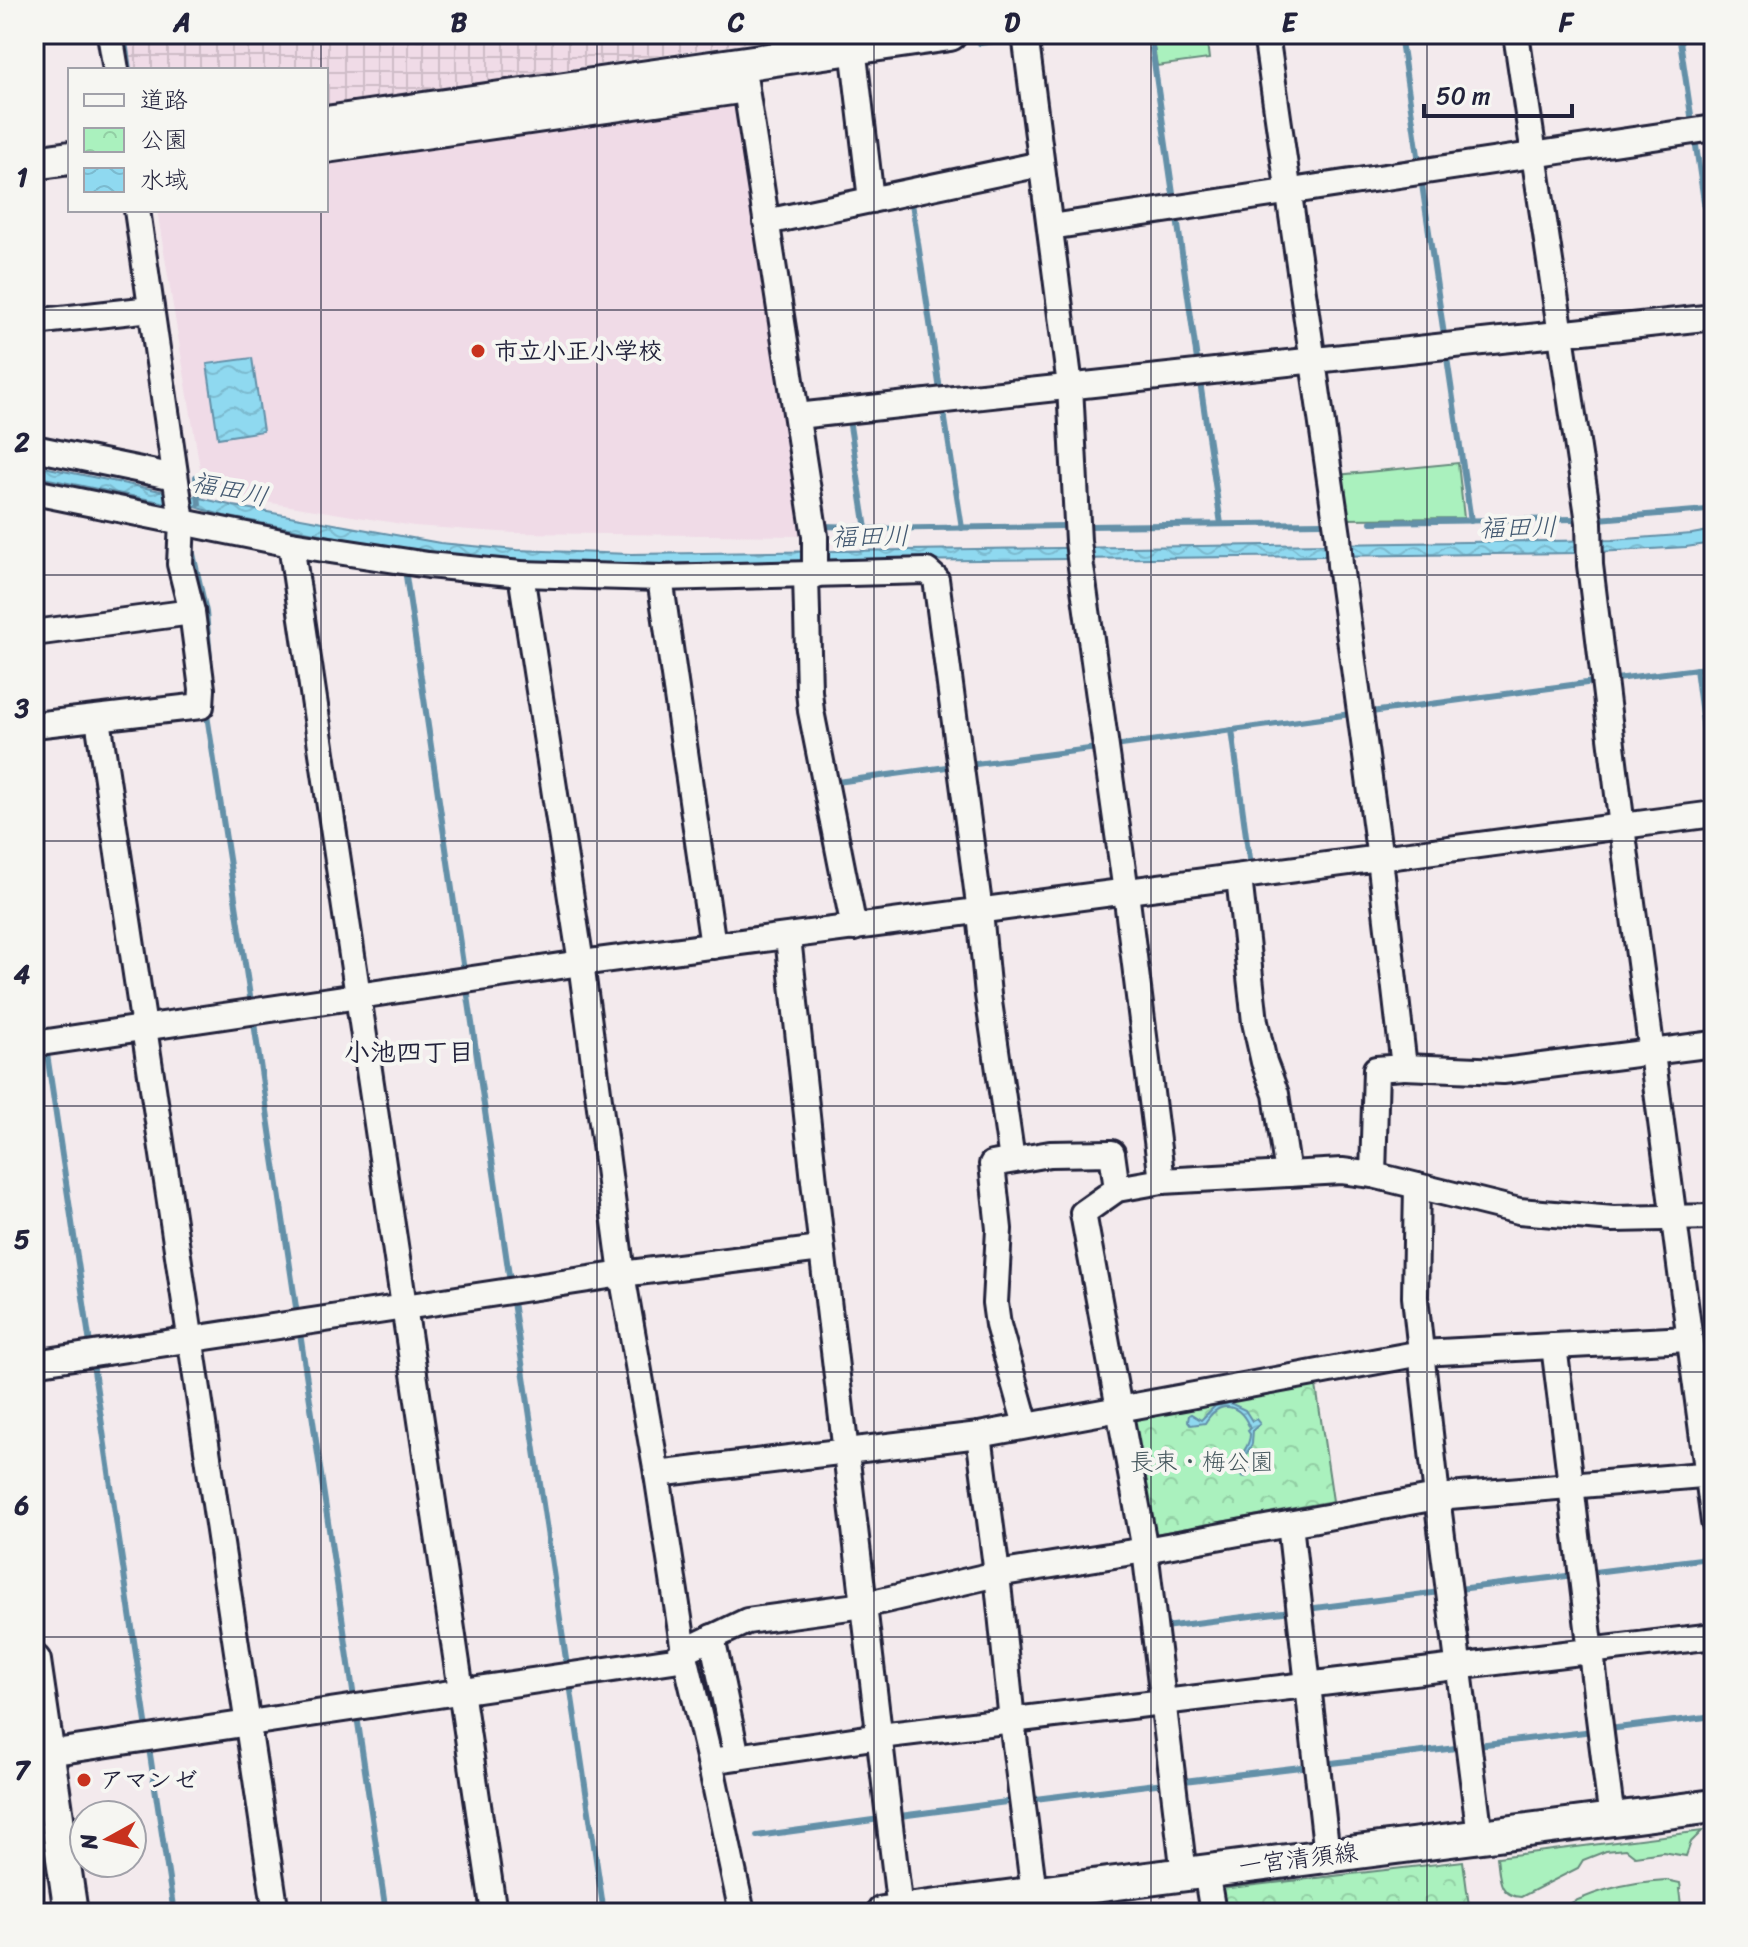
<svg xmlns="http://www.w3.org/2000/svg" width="1748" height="1947" font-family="Sriracha,'Klee One',sans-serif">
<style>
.built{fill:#f0dbe7}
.industrial{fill:url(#industrial-grid)}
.grass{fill:#aaf1be;stroke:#668a7c;stroke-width:2}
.park{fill:url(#park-crowns);stroke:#668a7c;stroke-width:2}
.water{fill:url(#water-waves);stroke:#6390a8;stroke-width:2}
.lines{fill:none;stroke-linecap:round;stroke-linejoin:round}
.stream{stroke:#6390a8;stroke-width:6}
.street-casing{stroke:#22223b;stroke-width:30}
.secondary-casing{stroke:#22223b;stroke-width:38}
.street{stroke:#f6f6f2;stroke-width:24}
.secondary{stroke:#f6f6f2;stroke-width:32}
.grid{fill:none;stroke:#22223b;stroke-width:2;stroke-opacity:0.55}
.poi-dot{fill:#c8321e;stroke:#f6f6f2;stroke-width:3}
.labels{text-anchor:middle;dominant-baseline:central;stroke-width:8;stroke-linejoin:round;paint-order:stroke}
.poi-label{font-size:24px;font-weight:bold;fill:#22223b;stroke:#f6f6f2;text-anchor:start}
.park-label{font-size:24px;fill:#44565c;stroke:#f6f6f2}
.street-label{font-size:24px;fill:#22223b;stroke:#f6f6f2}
.water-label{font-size:26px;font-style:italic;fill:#435971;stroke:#f6f6f2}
.neighbourhood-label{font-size:26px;font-weight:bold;fill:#22223b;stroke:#f6f6f2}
.neatline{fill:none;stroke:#22223b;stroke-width:3}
.grid-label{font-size:26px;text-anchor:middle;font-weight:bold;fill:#22223b}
</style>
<defs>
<pattern id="industrial-grid" width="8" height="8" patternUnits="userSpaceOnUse" patternTransform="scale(2)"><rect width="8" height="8" fill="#f0dbe7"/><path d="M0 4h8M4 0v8" fill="none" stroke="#cebcc7"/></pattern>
<pattern id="park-crowns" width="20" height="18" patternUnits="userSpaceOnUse" patternTransform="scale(2)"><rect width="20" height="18" fill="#aaf1be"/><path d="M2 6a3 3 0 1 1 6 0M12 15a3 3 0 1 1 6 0" fill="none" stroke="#92cea4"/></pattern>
<pattern id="water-waves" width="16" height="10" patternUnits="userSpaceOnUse" patternTransform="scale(2)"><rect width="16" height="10" fill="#8fd9f0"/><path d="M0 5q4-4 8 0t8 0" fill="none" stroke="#7bbacf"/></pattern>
</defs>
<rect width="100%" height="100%" fill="#f3eaed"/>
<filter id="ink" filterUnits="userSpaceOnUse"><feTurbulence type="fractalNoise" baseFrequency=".0125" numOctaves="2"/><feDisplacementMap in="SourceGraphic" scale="16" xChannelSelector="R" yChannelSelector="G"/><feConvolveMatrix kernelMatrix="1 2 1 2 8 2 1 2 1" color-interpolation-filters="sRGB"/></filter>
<g filter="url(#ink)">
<path class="built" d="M738,99L804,536L513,533L414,526L204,492L157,210H326V157Z"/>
<path class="industrial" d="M126,34H808L326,104V70H131Z"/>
<g class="grass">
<path d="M1152,34H1206L1209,59L1157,66Z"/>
<path d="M1458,463L1464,518L1343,519L1337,475Z"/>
<path d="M1702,1831L1691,1842L1686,1856L1663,1852L1635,1856L1626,1849L1606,1851L1583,1860L1578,1868L1521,1897C1497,1896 1500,1875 1497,1857Z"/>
<path d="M1666,1880L1680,1883L1681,1889H1679L1682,1913H1552C1588,1892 1624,1882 1666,1880Z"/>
</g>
<g class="park">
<path d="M1315,1379L1333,1501L1150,1535L1126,1415Z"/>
<path d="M1463,1861L1470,1913H1226L1221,1889Z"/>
</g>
<g class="water">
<path d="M252,358L263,431L218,438L207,364Z"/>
<path d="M34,465L190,497L192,496L234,506L440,543L516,550L631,554L1612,540L1692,534L1714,530V543L1686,547L1581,553L632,564L501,561L412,551L224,516L196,507L190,508L34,476Z"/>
<path d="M1230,1403L1245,1410L1252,1421L1256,1419L1260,1424L1253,1430L1252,1444L1245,1457L1251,1466V1471L1246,1477L1241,1476C1232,1457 1250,1452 1250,1434L1248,1431L1250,1429C1241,1404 1220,1398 1205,1423L1191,1425L1188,1421L1189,1415L1191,1414L1201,1420L1215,1406Z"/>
</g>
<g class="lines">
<g class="stream">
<path d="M124,34L129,70"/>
<path d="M1042,34H1044"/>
<path d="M1150,34L1174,201"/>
<path d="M1400,34L1419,162"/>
<path d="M1679,34L1692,122"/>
<path d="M980,43L1007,39"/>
<path d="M1695,139L1714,271"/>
<path d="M1422,184L1444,335"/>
<path d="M912,203L940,390"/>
<path d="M1177,218L1197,360"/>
<path d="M1447,358L1471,521"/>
<path d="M1200,382L1221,524"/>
<path d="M944,413L962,528"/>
<path d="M849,419L866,529L1066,526"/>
<path d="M196,477L199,504"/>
<path d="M1598,519L1707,510"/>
<path d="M1371,522L1575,519"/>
<path d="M821,526L866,527"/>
<path d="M1088,526L1324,523"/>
<path d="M191,545L206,612L211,670"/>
<path d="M406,576L464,971"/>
<path d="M1696,669L1714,805"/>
<path d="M1616,679L1714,667"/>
<path d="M1371,712L1594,682"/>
<path d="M207,715L251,1003"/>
<path d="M1232,730L1250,866"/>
<path d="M1114,746L1351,714"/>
<path d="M968,765L1097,748"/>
<path d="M837,782L954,766"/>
<path d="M34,963L39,997"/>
<path d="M467,989L510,1282"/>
<path d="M41,1011L44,1033"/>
<path d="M254,1023L297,1314"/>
<path d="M47,1054L90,1344"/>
<path d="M507,1302H513L567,1666"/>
<path d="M300,1333L354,1698"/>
<path d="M1702,1348L1714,1346"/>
<path d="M96,1363L93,1364L147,1729"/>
<path d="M1586,1573L1709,1558"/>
<path d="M1459,1589L1575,1575"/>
<path d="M1307,1609L1440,1592"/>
<path d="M1164,1627L1291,1611"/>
<path d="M570,1684L604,1913"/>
<path d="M357,1716L386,1913"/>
<path d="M1609,1729L1714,1716"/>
<path d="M1478,1745L1593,1731"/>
<path d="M149,1748L174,1913"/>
<path d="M1323,1764L1456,1748"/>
<path d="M1184,1781L1309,1766"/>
<path d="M1027,1800L1164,1783"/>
<path d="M900,1816L1014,1801"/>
<path d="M757,1836L880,1819"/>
</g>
<g class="street-casing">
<g id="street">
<path d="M110,34L116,70"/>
<path d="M1025,34L1070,386L1078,541L1081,567L1126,892L1162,1181"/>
<path d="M1266,34L1338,536L1340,565L1380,859L1404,1067L1376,1069L1373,1175"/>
<path d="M1516,34L1589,522L1590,565L1622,827L1714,1522"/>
<path d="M853,47L871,200"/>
<path d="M742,63L815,536V575"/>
<path d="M326,150L746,90"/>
<path d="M766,222L1041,164"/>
<path d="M1050,227L1714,128"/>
<path d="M34,322L151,309"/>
<path d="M797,416L1714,317"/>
<path d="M34,448L175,477"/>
<path d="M34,492L291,544L428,565L521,574L660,578L927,571L936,579L980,912L988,995L1012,1160"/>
<path d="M291,544L494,1913"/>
<path d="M521,574L581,963L622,1274L657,1474L684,1651L710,1761L742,1913"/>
<path d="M806,575L809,691L811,711L854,928"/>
<path d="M660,578L713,946"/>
<path d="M34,633L192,612L180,564L182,522L137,210"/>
<path d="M98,719L276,1913"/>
<path d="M34,725L201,706L202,689L192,612"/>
<path d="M1239,877L1255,1022L1264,1062L1276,1094L1288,1174"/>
<path d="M788,937L814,1181L900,1911"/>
<path d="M34,1044L581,963L1714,814"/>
<path d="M1404,1067L1503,1071L1714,1044"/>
<path d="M1417,1186L1415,1297L1437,1497L1480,1836"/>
<path d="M1554,1346C1574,1504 1591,1662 1612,1819"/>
<path d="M34,1363L622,1274L821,1249"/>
<path d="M1026,1425L998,1325L995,1303L999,1229L992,1164L1050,1154L1112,1153L1117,1189"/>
<path d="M979,1435L997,1574L1012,1721L1034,1893"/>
<path d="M657,1474L979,1435L1421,1353L1688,1339"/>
<path d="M1290,1524L1327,1855"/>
<path d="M712,1637L737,1757"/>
<path d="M48,1753L673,1660L684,1651L747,1621L864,1605L997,1574L1145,1550L1437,1497L1714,1474"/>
<path d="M710,1761L880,1736L1714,1636"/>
<path d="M1206,1871L1213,1913"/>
<path d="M1184,1874L1145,1550L1083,1213L1117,1189L1162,1181L1342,1171L1373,1175L1519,1211L1613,1219L1714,1217"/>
</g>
</g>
<g class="secondary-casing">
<g id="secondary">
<path d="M326,123L950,34"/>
<path d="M34,163L70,158"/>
<path d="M34,1661L71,1913"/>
<path d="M883,1913L1714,1806"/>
</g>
</g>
<use href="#street" class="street"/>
<use href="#secondary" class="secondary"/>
</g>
</g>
<path class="grid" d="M321,34V70M597,34V1913M874,34V1913M1151,34V1913M1427,34V1913M321,210V1913M34,310H1714M34,575H1714M34,841H1714M34,1106H1714M34,1372H1714M34,1637H1714"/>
<g class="poi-dot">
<circle cx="478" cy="351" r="8"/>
<circle cx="84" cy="1780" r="8"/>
</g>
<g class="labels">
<g class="poi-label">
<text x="494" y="351">市立小正小学校</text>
<text x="100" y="1780">アマンゼ</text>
</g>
<g class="park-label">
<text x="1202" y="1462">長束・梅公園</text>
</g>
<g class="street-label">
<text transform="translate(1298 1859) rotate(-7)">一宮清須線</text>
</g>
<g class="water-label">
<text transform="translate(230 489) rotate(12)">福田川</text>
<text transform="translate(1518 527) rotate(-1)">福田川</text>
<text transform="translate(870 536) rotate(-1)">福田川</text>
</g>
<g class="neighbourhood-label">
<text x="409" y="1052">小池四丁目</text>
</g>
</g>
<rect width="1748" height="1947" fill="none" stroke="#f6f6f2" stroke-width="88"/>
<rect x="68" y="68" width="260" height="144" fill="#f6f6f2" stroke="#a1a1a9" stroke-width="2"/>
<rect x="84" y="94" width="40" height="12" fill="#f6f6f2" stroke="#a1a1a9" stroke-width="2"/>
<text x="140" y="108" font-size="24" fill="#22223b">道路</text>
<rect x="84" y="128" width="40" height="24" fill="url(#park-crowns)" stroke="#a1a1a9" stroke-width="2"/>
<text x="140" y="148" font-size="24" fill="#22223b">公園</text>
<rect x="84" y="168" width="40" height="24" fill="url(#water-waves)" stroke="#a1a1a9" stroke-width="2"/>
<text x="140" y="188" font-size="24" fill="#22223b">水域</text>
<g transform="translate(108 1839) rotate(262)"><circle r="38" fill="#f6f6f2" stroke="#a1a1a9" stroke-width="2"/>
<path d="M0-6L14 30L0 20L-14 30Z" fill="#c8321e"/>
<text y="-12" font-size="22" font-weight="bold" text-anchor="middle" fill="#22223b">N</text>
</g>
<path d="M1424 104v12h148v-12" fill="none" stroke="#22223b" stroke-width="4"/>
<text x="1436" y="104" font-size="24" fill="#22223b" stroke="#f6f6f2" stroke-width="6" paint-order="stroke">50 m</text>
<rect x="44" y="44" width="1660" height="1859" class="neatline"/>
<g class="grid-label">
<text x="182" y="31">A</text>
<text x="459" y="31">B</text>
<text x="736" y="31">C</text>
<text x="1012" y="31">D</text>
<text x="1289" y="31">E</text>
<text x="1566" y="31">F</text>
<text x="22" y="186">1</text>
<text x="22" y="451">2</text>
<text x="22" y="717">3</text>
<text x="22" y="983">4</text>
<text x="22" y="1248">5</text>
<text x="22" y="1514">6</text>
<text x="22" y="1779">7</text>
</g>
</svg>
